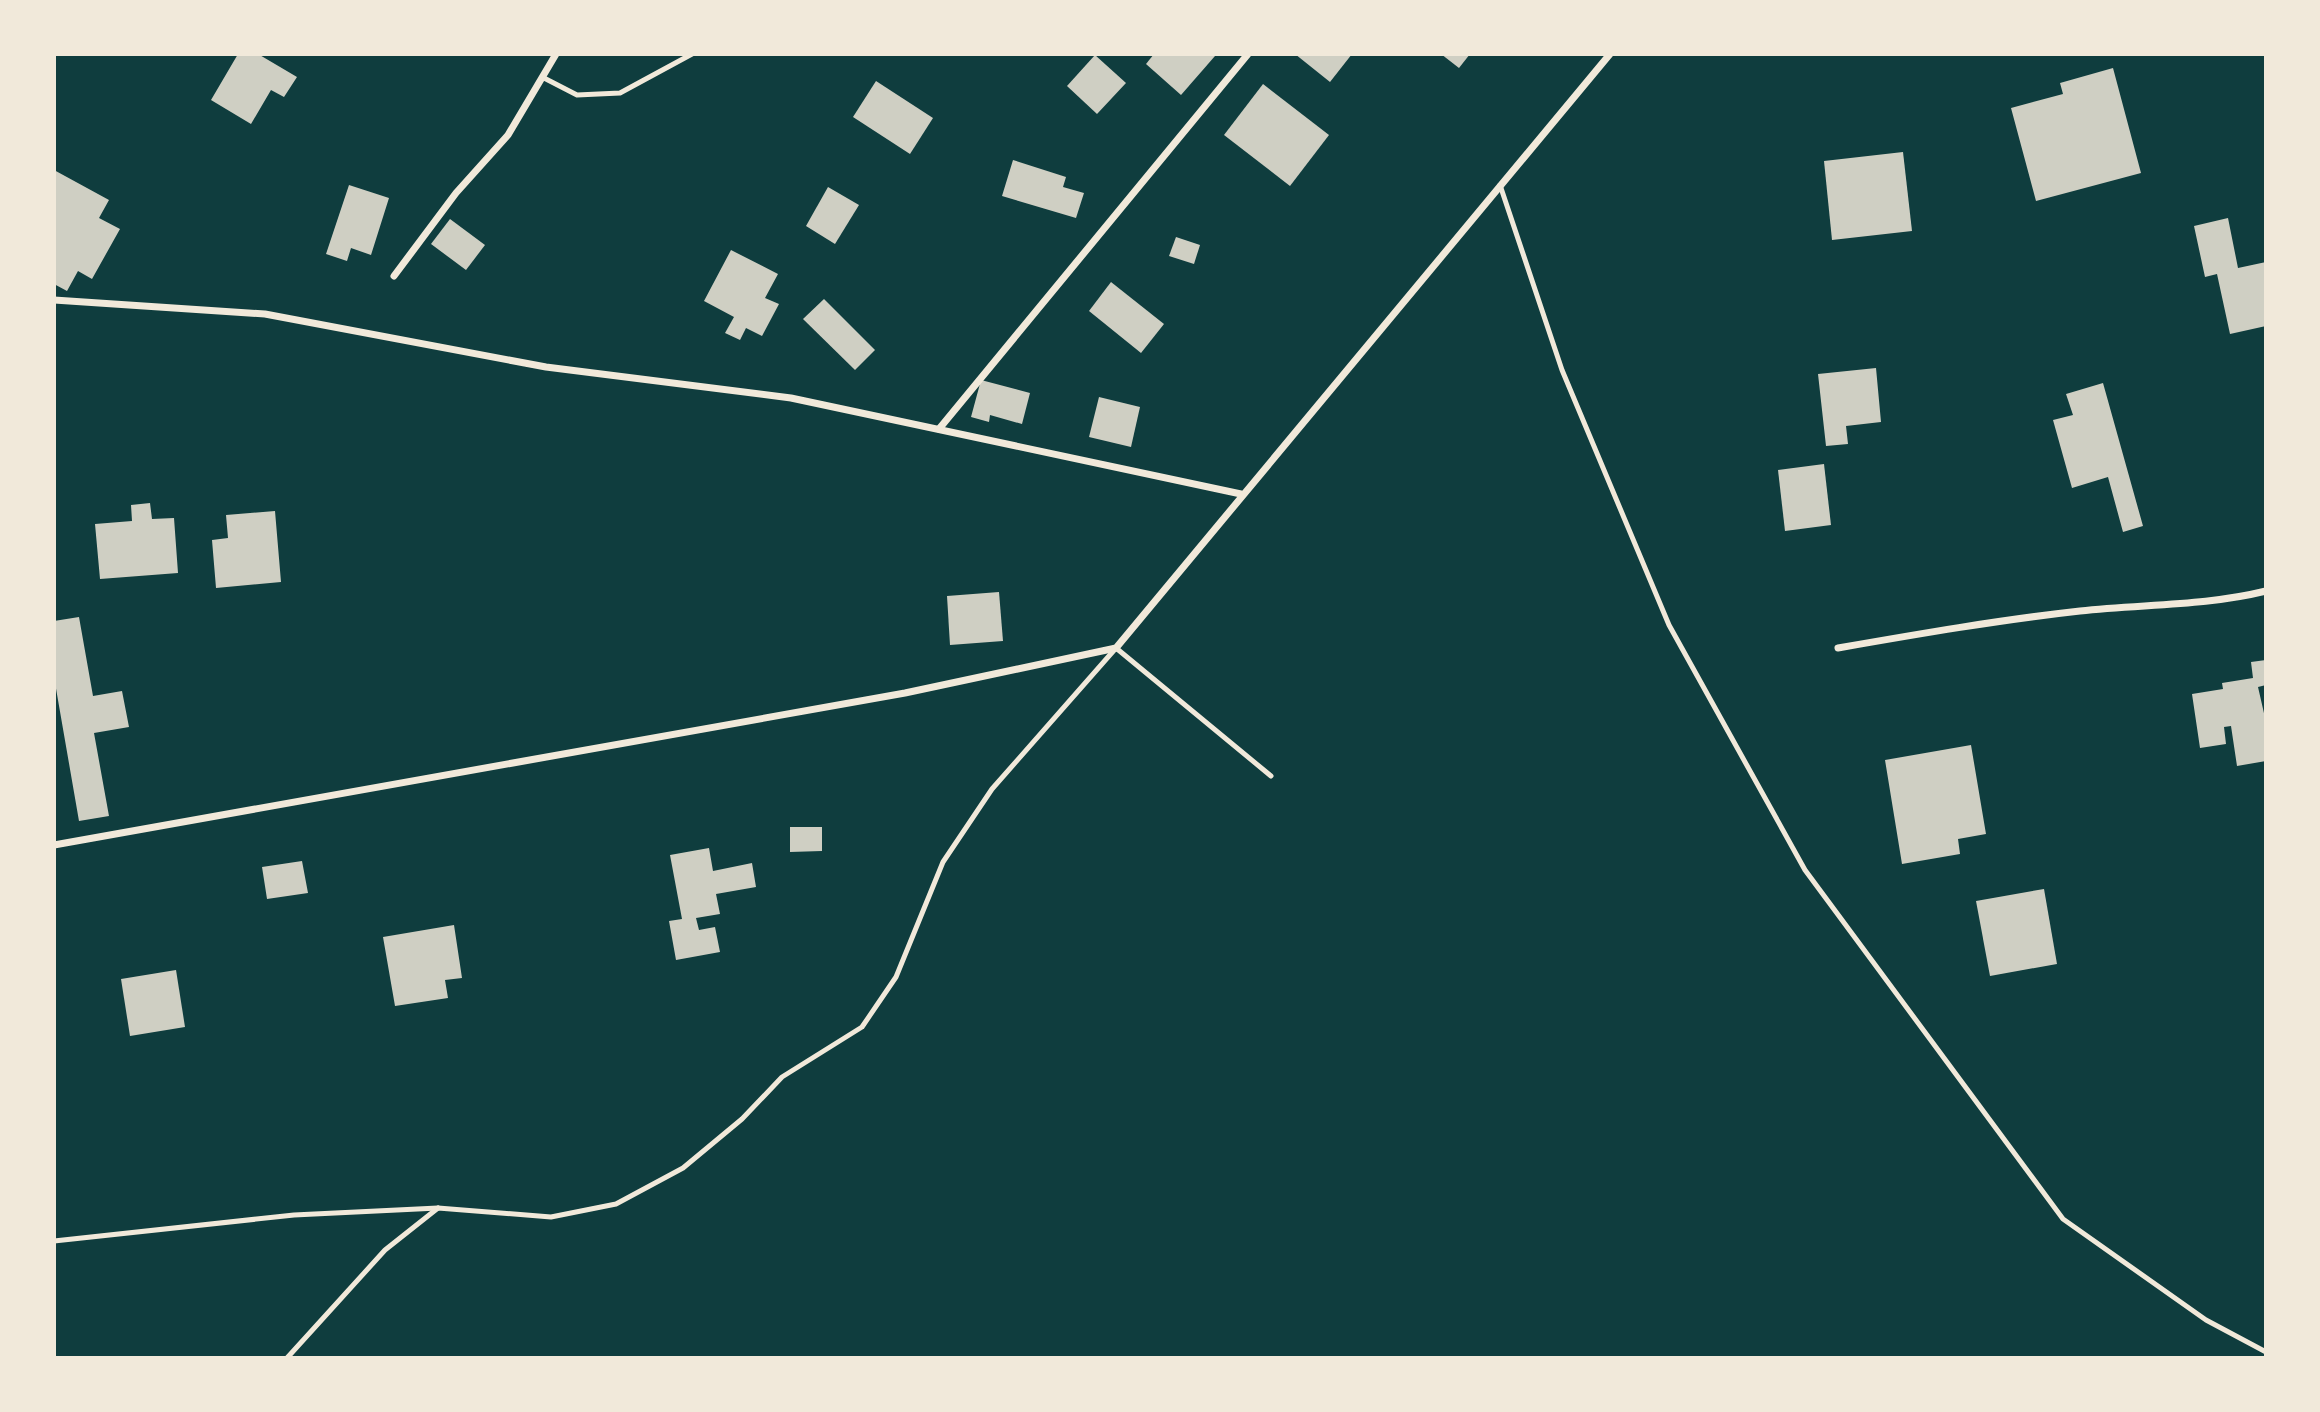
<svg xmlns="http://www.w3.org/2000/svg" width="2320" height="1412" font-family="Raleway,sans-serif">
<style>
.building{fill:#cfcfc3}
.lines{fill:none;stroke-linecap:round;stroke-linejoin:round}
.service{stroke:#f1e9da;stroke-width:5}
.minor{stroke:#f1e9da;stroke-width:7}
</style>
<rect width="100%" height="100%" fill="#0f3d3e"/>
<g class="building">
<path d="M238,54H258L297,77L284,97L271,90L251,124L211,100Z"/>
<path d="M1154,54H1213L1215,56L1181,95L1146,64Z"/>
<path d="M1295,54H1352L1330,82Z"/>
<path d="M1441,54H1470L1459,68Z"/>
<path d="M1095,55L1126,83L1097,114L1067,86Z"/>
<path d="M2113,68L2141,173L2036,201L2011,108L2063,94L2060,83Z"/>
<path d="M876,81L933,118L910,154L853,117Z"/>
<path d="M1263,84L1329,135L1290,186L1224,135Z"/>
<path d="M1903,152L1912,231L1832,240L1824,161Z"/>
<path d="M1013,160L1066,177L1063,187L1084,193L1076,218L1002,196Z"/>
<path d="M54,170L109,200L99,218L120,229L92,279L78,271L67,291L54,284Z"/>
<path d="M349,185L389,198L371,255L351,248L347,261L326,254Z"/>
<path d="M828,187L859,205L835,244L806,226Z"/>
<path d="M2228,218L2238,268L2266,262V326L2230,334L2217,274L2205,277L2194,226Z"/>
<path d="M450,219L485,245L466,270L431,244Z"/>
<path d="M1176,237L1200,245L1194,264L1169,256Z"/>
<path d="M731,250L778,274L765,298L779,304L762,336L746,328L740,340L725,333L734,317L704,301Z"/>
<path d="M1111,282L1164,324L1141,353L1089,311Z"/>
<path d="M824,299L875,350L855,370L803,319Z"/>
<path d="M1876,368L1881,422L1846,426L1848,444L1826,446L1818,374Z"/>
<path d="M981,380L1030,393L1022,424L990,415L989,422L971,417Z"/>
<path d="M2103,383L2143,526L2123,532L2108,477L2072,488L2053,420L2073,415L2066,394Z"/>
<path d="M1099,397L1140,407L1131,447L1089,437Z"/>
<path d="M1824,464L1831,525L1785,531L1778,470Z"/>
<path d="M150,503L152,519L174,518L178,573L100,579L95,524L132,521L131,505Z"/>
<path d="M275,511L281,582L216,588L212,540L228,538L226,515Z"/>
<path d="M999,592L1003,641L950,645L947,596Z"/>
<path d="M79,617L93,696L122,691L129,727L94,733L109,816L79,821L54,677V621Z"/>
<path d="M2266,660V685L2258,687L2266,722V761L2237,766L2231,726L2224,727L2226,744L2200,748L2192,694L2223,689L2222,683L2253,678L2251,662Z"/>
<path d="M1971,745L1986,834L1958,839L1960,854L1902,864L1885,760Z"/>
<path d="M790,827H822V851L790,852Z"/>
<path d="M709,848L713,871L752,863L756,887L716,894L720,914L696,918L699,930L715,927L720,952L676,960L669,921L682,919L670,855Z"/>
<path d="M302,861L308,893L267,899L262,867Z"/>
<path d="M2044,889L2057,964L1990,976L1976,901Z"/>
<path d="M454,925L462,978L445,980L448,998L395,1006L383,937Z"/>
<path d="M176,970L185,1027L130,1036L121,979Z"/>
</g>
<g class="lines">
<g class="service">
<path d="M544,78L577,95L620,93L692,54"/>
<path d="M1500,185L1562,370L1669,625L1805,870L2063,1219L2206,1320L2266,1352"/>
<path d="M54,1241L294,1215L438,1208L551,1217L616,1204L683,1168L742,1119L782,1077L862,1027L896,977L943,862L992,789L1116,648L1271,776"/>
<path d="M287,1358L385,1250L438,1208"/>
</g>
<g class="minor">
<path d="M394,276L456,193L508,135L556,54"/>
<path d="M54,300L265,314L546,367L791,398L1241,494"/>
<path d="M939,429L1248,54"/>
<path d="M1838,648C1918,634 1999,620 2080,611C2143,604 2205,606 2266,591"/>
<path d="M54,845L905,693L1116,648L1610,54"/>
</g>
</g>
<rect width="2320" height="1412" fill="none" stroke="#f1e9da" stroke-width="112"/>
</svg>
